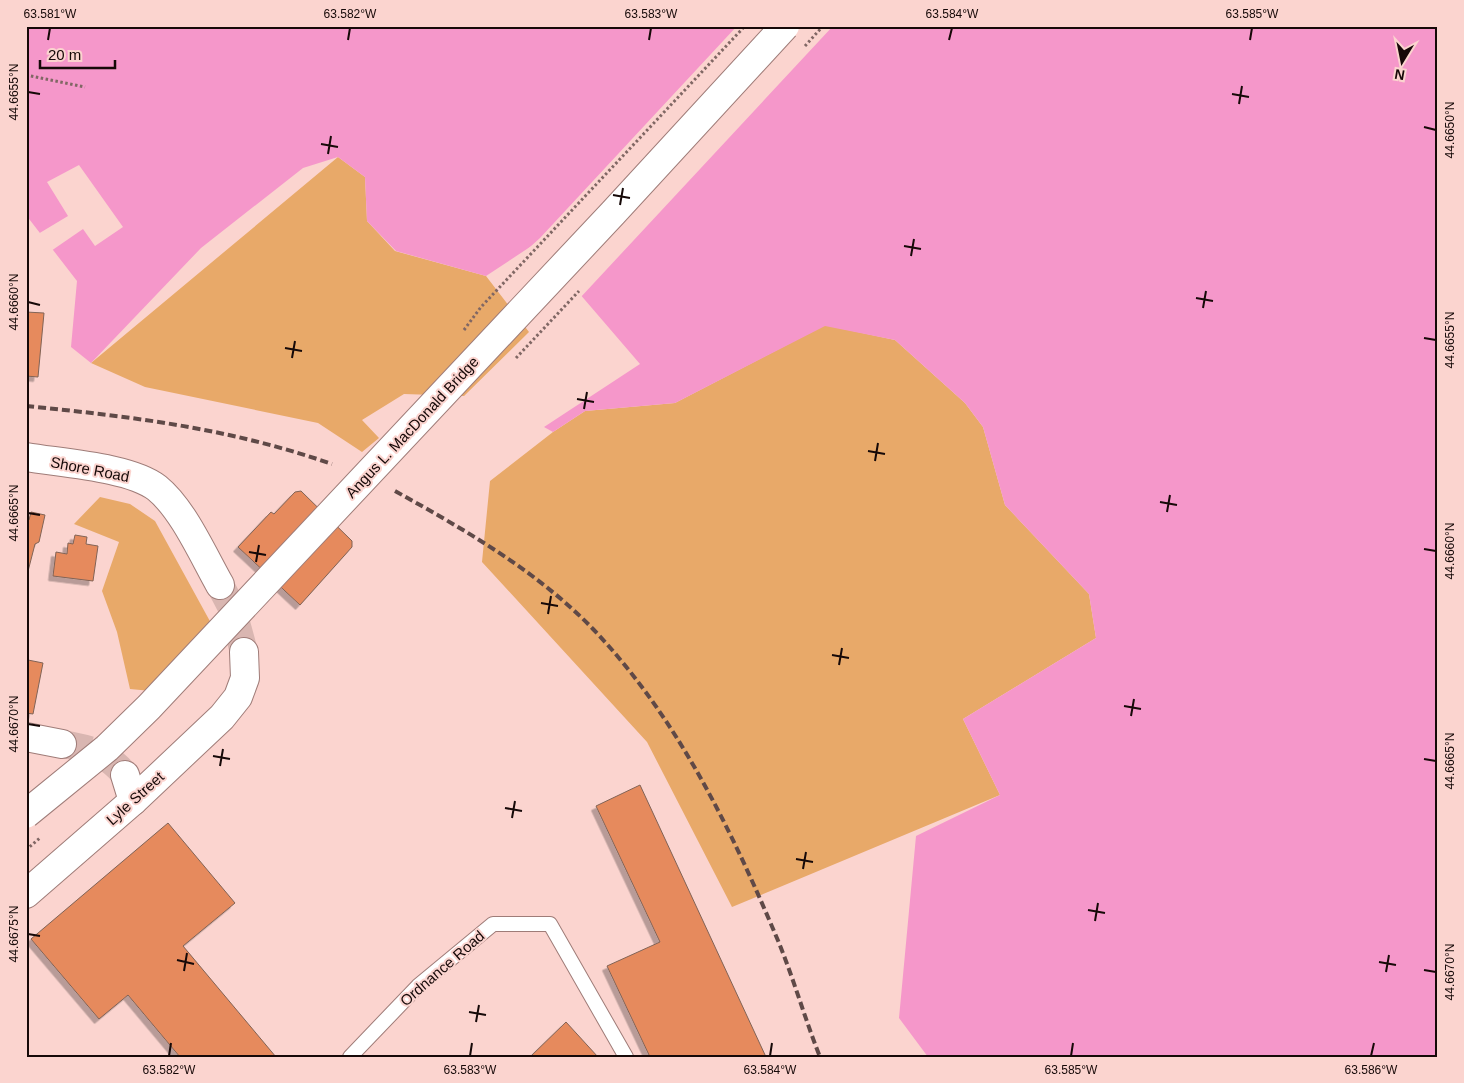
<svg xmlns="http://www.w3.org/2000/svg" width="1464" height="1083" font-family="Helvetica,sans-serif">
<style>
.green{fill:#e8a969}
.water{fill:#f597ca}
.pier{fill:#fbd4cf}
.building{fill:#e68a5d;stroke:#816356;filter:url(#shadow)}
.lines{fill:none;stroke-linecap:round;stroke-linejoin:round}
.street-tunnel{stroke:#d9b6b1;stroke-width:28;stroke-dasharray:28 14;stroke-linecap:butt}
.lane-casing{stroke:#9f7c78;stroke-width:16}
.street-casing{stroke:#9f7c78;stroke-width:30}
.path{stroke:#806764;stroke-width:3;stroke-dasharray:2.5 2.5;stroke-linecap:butt}
.lane{stroke:#fff;stroke-width:14}
.street{stroke:#fff;stroke-width:28}
.rail{stroke:#5f4947;stroke-width:4;stroke-dasharray:8 4;stroke-linecap:butt}
.primary-bridge-casing{stroke:#9f7c78;stroke-width:30;stroke-linecap:butt}
.path-bridge{stroke:#806764;stroke-width:3;stroke-dasharray:2.5 2.5;stroke-linecap:butt}
.primary-bridge{stroke:#fff;stroke-width:28}
.ticks{fill:none;stroke:#160908;stroke-width:2}
.labels{text-anchor:middle;dominant-baseline:central;stroke-width:4;stroke-linejoin:round;paint-order:stroke}
.street-label{font-size:15px;fill:#160908;stroke:#fbd4cf}
.neatline{fill:none;stroke:#160908;stroke-width:2}
.ticks-label{font-size:12px;text-anchor:middle;fill:#160908}
</style>
<defs>
<filter id="shadow"><feDropShadow dx="-4.5" dy="4.5" stdDeviation="0" flood-color="#0004"/></filter>
</defs>
<rect width="100%" height="100%" fill="#fbd4cf"/>
<g class="green">
<path d="M338,157L365,177L367,221L395,251L486,276L529,332L464,396L404,394L362,420L379,438L362,452L318,423L145,387L91,363Z"/>
<path d="M825,325L895,340L965,403L983,427L1005,505L1089,594L1096,638L963,719L1000,795L732,907L647,742L482,562L490,481L553,432L585,411L675,403Z"/>
<path d="M100,497L130,504L155,521L223,645L172,693L130,689L117,632L102,591L119,542L74,524Z"/>
</g>
<path class="water" d="M26,26H1438V1057H928L899,1018L916,836L1000,795L963,719L1096,638L1089,594L1005,505L983,427L965,403L895,340L825,326L675,403L585,411L553,432L544,427L640,364L536,243L486,276L396,251L367,221L365,177L338,157L303,168L201,248L91,363L71,347L77,281L26,215Z"/>
<g class="pier">
<path d="M737,26H833L580,298L535,246L519,257L540,238Z"/>
<path d="M79,165L123,227L95,246L83,229L51,251L38,234L68,216L47,182Z"/>
</g>
<g class="building">
<path d="M26,312L44,313L38,377L26,376Z"/>
<path d="M301,491L352,541V547L300,605L238,547L271,512L274,514L295,492Z"/>
<path d="M31,512L45,515L39,542L35,544L26,579V520H29Z"/>
<path d="M75,535L87,537L86,544L98,546L93,581L53,576L56,552L67,554L68,543L73,544Z"/>
<path d="M28,660L43,663L33,714L26,713Z"/>
<path d="M640,785L766,1057H650L607,966L660,942L596,806Z"/>
<path d="M168,823L235,903L183,946L276,1057H180L128,995L99,1019L31,939Z"/>
<path d="M566,1022L598,1057H530Z"/>
</g>
<g class="lines">
<g class="street-tunnel">
<path d="M220,585L232,608L244,652"/>
<path d="M62,744C87,748 108,753 125,775"/>
</g>
<g class="lane-casing">
<path id="lane" d="M350,1057L418,986L493,924H550L626,1057"/>
</g>
<g class="street-casing">
<g id="street">
<path d="M26,457C61,463 130,467 157,488C183,509 203,555 220,585"/>
<path d="M26,737L62,744"/>
<path d="M125,775L133,801"/>
<path d="M26,894L133,801L222,717L238,697L245,678L244,652"/>
</g>
</g>
<path class="path" d="M26,75L85,87"/>
<use href="#lane" class="lane"/>
<use href="#street" class="street"/>
<g class="rail">
<path d="M26,406C135,417 228,428 332,464"/>
<path d="M395,491C465,530 537,571 593,629C678,718 732,831 779,943C794,980 805,1019 820,1057"/>
</g>
<g class="primary-bridge-casing">
<path id="primary-bridge" d="M26,814L107,748L149,707L613,213L785,26"/>
</g>
<g class="path-bridge">
<path d="M805,46L823,26"/>
<path d="M464,330L481,307L745,26"/>
<path d="M516,358L579,291"/>
<path d="M26,850L41,837"/>
</g>
<use href="#primary-bridge" class="primary-bridge"/>
</g>
<path class="ticks" d="M48,40L50,28M348,40L350,28M649,40L651,28M949,40L952,28M1250,40L1252,28M28,92L40,94M1232,94L1249,97M1239,104L1242,86M1424,127L1436,130M321,144L338,147M328,154L331,136M613,195L630,198M620,205L623,188M904,246L921,249M911,256L914,239M1196,298L1213,301M28,302L40,305M1203,308L1206,291M1424,338L1436,340M285,348L302,351M292,358L295,341M577,399L594,402M584,409L587,392M868,451L885,454M875,461L878,443M1160,502L1177,505M1167,512L1170,495M28,513L40,515M1424,549L1436,551M249,552L266,555M256,562L259,545M541,603L558,606M548,614L551,596M832,655L849,658M839,665L842,648M1124,706L1141,709M1131,716L1134,699M28,724L40,726M213,756L230,759M1424,759L1436,761M220,766L223,749M505,808L522,811M512,818L515,801M796,859L813,862M803,869L806,852M1088,910L1105,913M1095,921L1098,903M28,934L40,936M177,960L194,964M1379,962L1396,965M1424,970L1436,972M184,971L187,953M1386,972L1389,955M469,1012L486,1015M476,1022L479,1005M169,1056L171,1043M470,1056L472,1043M770,1056L772,1043M1071,1056L1073,1043M1371,1056L1374,1043"/>
<g class="labels">
<g class="street-label">
<text transform="translate(412 427) rotate(-47)">Angus L. MacDonald Bridge</text>
<text transform="translate(90 469) rotate(11)">Shore Road</text>
<text transform="translate(135 798) rotate(-42)">Lyle Street</text>
<text transform="translate(442 968) rotate(-41)">Ordnance Road</text>
</g>
</g>
<rect width="1464" height="1083" fill="none" stroke="#fbd4cf" stroke-width="55"/>
<g transform="translate(1402 62) rotate(190)" stroke="#fbd4cf" stroke-width="4" paint-order="stroke">
<path d="M0-4L9 19L0 12L-9 19Z" fill="#160908"/>
<text y="-8" font-size="14" font-weight="bold" text-anchor="middle" fill="#160908">N</text>
</g>
<path d="M40 60v8h75v-8" fill="none" stroke="#160908" stroke-width="2.5"/>
<text x="48" y="60" font-size="15" fill="#160908" stroke="#fbd4cf" stroke-width="4" paint-order="stroke">20 m</text>
<rect x="28" y="28" width="1408" height="1028" class="neatline"/>
<g class="ticks-label">
<text x="50" y="18">63.581°W</text>
<text x="350" y="18">63.582°W</text>
<text x="651" y="18">63.583°W</text>
<text x="952" y="18">63.584°W</text>
<text x="1252" y="18">63.585°W</text>
<text transform="translate(14 92) rotate(-90)" y="4">44.6655°N</text>
<text transform="translate(1450 130) rotate(-90)" y="4">44.6650°N</text>
<text transform="translate(14 302) rotate(-90)" y="4">44.6660°N</text>
<text transform="translate(1450 340) rotate(-90)" y="4">44.6655°N</text>
<text transform="translate(14 513) rotate(-90)" y="4">44.6665°N</text>
<text transform="translate(1450 551) rotate(-90)" y="4">44.6660°N</text>
<text transform="translate(14 724) rotate(-90)" y="4">44.6670°N</text>
<text transform="translate(1450 761) rotate(-90)" y="4">44.6665°N</text>
<text transform="translate(14 934) rotate(-90)" y="4">44.6675°N</text>
<text transform="translate(1450 972) rotate(-90)" y="4">44.6670°N</text>
<text x="169" y="1074">63.582°W</text>
<text x="470" y="1074">63.583°W</text>
<text x="770" y="1074">63.584°W</text>
<text x="1071" y="1074">63.585°W</text>
<text x="1371" y="1074">63.586°W</text>
</g>
</svg>
